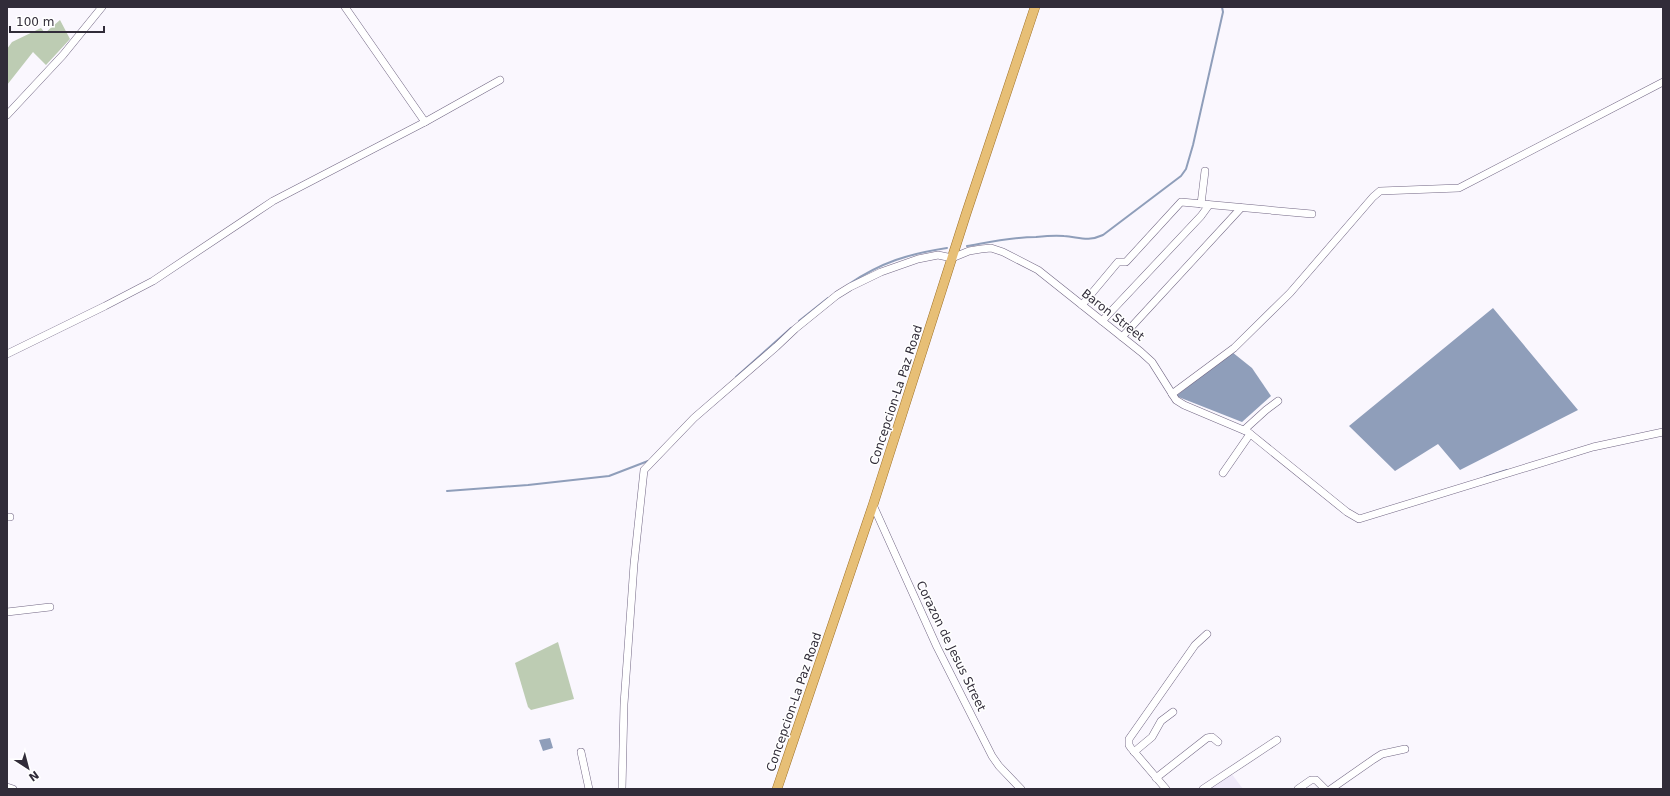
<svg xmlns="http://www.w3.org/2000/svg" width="1670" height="796" font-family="'DejaVu Sans',sans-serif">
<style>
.built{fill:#efe9f9}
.green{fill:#bdccb3}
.water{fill:#8f9eba}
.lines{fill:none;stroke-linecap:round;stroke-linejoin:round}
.stream{stroke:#8f9eba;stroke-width:2}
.minor-casing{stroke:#726784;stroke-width:8}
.major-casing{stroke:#9d7026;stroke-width:10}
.minor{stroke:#fff;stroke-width:7}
.major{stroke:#e7bf76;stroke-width:9}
.labels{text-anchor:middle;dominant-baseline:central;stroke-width:3;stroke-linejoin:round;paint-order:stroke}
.street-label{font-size:12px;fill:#312c39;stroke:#fff}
</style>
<rect width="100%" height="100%" fill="#faf7fe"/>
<path class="built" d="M1231,773L1243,789H1206Z"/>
<g class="green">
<path d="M60,20L70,39L46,65L33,52L7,85V49L12,42L41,28L45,33Z"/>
<path d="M558,642L574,699L531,710L528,707L515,663Z"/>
</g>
<g class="water">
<path d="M1493,308L1578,410L1460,470L1438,444L1395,471L1349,426Z"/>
<path d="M1232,352L1252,368L1271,396L1242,422L1176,396Z"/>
<path d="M550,738L553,748L543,751L539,740Z"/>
</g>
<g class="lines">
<g class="stream">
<path d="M967,246C990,242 1013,237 1036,237C1045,236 1055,235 1064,236C1079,237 1088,242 1103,235L1181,176L1186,169L1193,145L1223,12L1222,7"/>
<path d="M849,284C882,262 908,254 947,248"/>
<path d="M799,321L828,298"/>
<path d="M736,377L791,328"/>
<path d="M1485,477L1507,470"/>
<path d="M447,491L528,485L609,476L648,461"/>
</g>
<g class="minor-casing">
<g id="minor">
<path d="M7,115L63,55L102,7"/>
<path d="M425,122L500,80"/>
<path d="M1201,204L1205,171"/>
<path d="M1082,305L1118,262H1126L1181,202L1312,214"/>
<path d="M1102,321L1201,216L1209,205"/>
<path d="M1122,337L1241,208"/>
<path d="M7,354L105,306L153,281L273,201L425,122L345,7"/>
<path d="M1172,394L1234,348L1290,293L1373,197L1380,191L1459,188L1663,82"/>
<path d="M1244,430L1266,410L1278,401"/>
<path d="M1223,473L1250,434"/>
<path d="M873,505L937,647L992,756L999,766L1021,789"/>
<path d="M7,517H10"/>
<path d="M7,612L50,607"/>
<path d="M581,752L589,789"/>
<path d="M1134,752L1152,737L1161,721L1173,712"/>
<path d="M1156,778L1207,738L1212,737L1218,742"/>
<path d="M7,787L13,789"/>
<path d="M622,789L624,704L634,564L644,470L694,418L776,347L795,329L837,295L850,287L881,272L918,259L938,255L952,258L969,251L981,249L991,248L1003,252L1038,270L1141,352L1152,362L1176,400L1184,405L1248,432L1347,512L1359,519L1593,447L1663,432"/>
<path d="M1166,789L1131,748L1129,745V739L1195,645L1207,634"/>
<path d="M1203,789L1277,740"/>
<path d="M1298,789L1311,780H1316L1325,789"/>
<path d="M1331,789L1374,759L1382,754L1405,749"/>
</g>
</g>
<g class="major-casing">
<path id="major" d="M777,789L873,505L966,214L1035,7"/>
</g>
<use href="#minor" class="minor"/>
<use href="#major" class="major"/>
</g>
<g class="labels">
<g class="street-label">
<text transform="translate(1113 315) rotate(38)">Baron Street</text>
<text transform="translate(896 395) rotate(-72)">Concepcion-La Paz Road</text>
<text transform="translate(951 646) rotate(64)">Corazon de Jesus Street</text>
<text transform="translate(794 702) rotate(-71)">Concepcion-La Paz Road</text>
</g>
</g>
<rect width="1670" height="796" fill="none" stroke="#312c39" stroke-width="16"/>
<g transform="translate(28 768) rotate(144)" stroke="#ffffff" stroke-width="3" paint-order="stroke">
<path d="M0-3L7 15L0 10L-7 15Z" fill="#312c39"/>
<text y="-6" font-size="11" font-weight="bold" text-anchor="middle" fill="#312c39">N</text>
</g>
<path d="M10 26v6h94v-6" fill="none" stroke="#312c39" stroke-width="2"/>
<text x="16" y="26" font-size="12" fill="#312c39" stroke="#ffffff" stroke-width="3" paint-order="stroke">100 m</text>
</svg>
